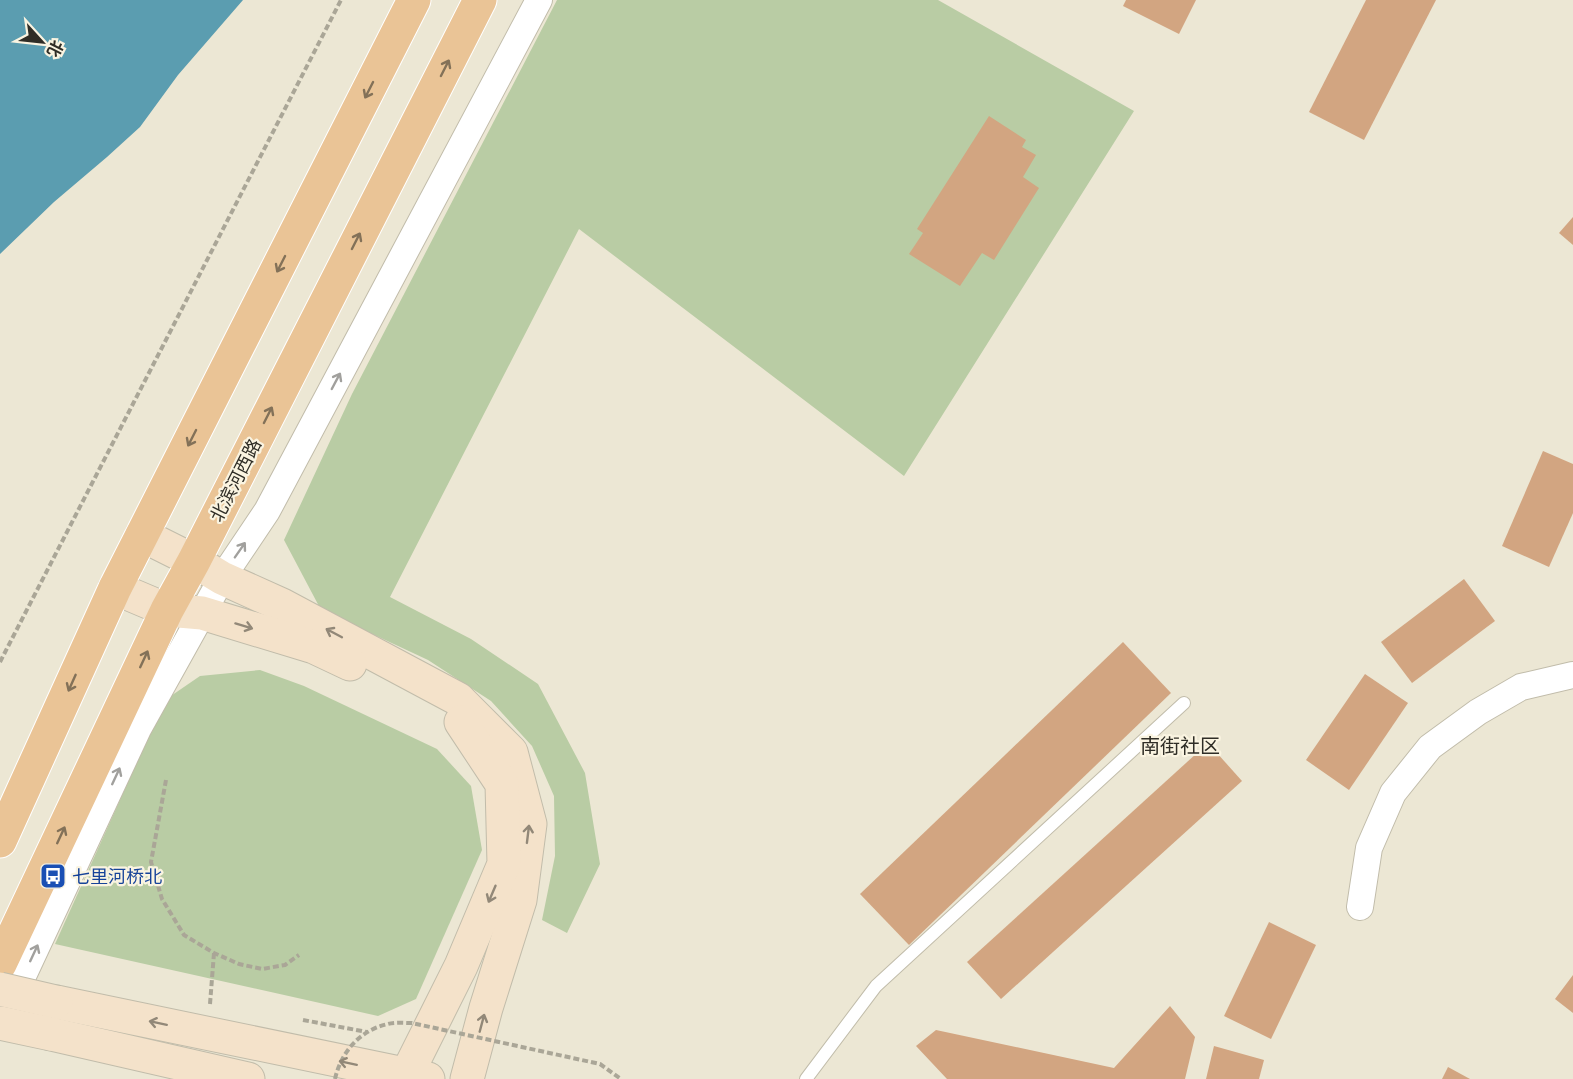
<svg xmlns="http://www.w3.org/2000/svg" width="1573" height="1079" font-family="Commissioner,'Noto Sans SC',sans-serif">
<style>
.green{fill:#b9cca4}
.water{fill:#5b9db0}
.building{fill:#d2a581}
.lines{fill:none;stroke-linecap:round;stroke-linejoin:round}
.lane-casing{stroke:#c1bcaa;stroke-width:14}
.street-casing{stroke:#c1bcaa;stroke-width:28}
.secondary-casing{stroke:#c1bcaa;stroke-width:35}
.primary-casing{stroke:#fff;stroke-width:35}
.path{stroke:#aaa697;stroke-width:4;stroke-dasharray:6 3;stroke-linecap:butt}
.lane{stroke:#fff;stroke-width:12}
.street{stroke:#fff;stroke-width:26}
.secondary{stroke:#f4e2ca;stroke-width:33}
.primary{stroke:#eac496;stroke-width:33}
.secondary-bridge-casing{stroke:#c1bcaa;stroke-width:35;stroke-linecap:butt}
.path-bridge{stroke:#aaa697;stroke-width:4;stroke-dasharray:6 3;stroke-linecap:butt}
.secondary-bridge{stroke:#f4e2ca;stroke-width:33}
.oneway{stroke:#837158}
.oneway2{stroke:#a1a09d}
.oneway3{stroke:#928878}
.labels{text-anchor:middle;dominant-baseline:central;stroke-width:4.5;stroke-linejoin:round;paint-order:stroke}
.street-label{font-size:18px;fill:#2f2d26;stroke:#faf4e1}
.transit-label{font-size:18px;fill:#164399;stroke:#faf4e1;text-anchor:start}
.neighbourhood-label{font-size:20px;fill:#2f2d26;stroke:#faf4e1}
</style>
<rect width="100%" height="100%" fill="#ece7d4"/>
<g class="green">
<path d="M557,0H938L1134,111L904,476L579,229L390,597L471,639L538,684L585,773L600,864L567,933L542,920L555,856L554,796L532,746L491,701L428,660L321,610L284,540L352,394Z"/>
<path d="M260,670L304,686L437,749L471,786L482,850L416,999L378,1016L55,944L165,700L200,676Z"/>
</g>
<path class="water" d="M0,0H243L178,75L140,127L107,157L54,202L0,254Z"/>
<g class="building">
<path d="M1126,0H1196L1179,34L1123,6Z"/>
<path d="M1366,0H1436L1364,140L1309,112Z"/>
<path d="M989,116L1026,140L1022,147L1036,155L1023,177L1039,188L994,260L982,253L960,286L909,254L923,233L917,229Z"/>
<path d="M1573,217V245L1559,233Z"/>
<path d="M1543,451L1573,464V513L1549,567L1502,546Z"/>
<path d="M1464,579L1495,621L1412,683L1381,642Z"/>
<path d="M1123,642L1171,693L909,945L860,894Z"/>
<path d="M1365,674L1408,703L1349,790L1306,760Z"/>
<path d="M1208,743L1242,781L1001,999L967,962Z"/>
<path d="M1269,922L1316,945L1271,1039L1224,1016Z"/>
<path d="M1573,975V1013L1555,999Z"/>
<path d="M1170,1006L1195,1037L1185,1079H947L916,1046L936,1030L1114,1068Z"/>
<path d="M1214,1046L1264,1060L1259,1079H1206Z"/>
<path d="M1448,1067L1470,1079H1442Z"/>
</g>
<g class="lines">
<g class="lane-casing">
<path id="lane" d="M806,1079L876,986L1184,703"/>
</g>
<g class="street-casing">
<g id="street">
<path d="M1360,907L1369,848L1393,793L1430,747L1478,712L1521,687L1573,675"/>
<path d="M8,1008L138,729L222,578L267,511L539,0"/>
</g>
</g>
<g class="secondary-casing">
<g id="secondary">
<path d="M142,535L194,561L222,578L282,605L458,699L511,752L530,824L520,900L486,1008L467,1079"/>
<path d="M115,588L167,610L202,613L314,647L350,664"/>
<path d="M56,1002L428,1079"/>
<path d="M51,1034L248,1079"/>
<path d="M406,1076L461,966L504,864L502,784L461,722"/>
</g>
</g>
<g class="primary-casing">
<g id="primary">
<path d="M0,841L115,588L414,0"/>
<path d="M0,964L167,610L194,561L480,0"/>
</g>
</g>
<g class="path">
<path d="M0,662L341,0"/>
<path d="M166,780L151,862L162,899L184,935L214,953L239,964L262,969L285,965L299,955"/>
<path d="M210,1004L214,953"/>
<path d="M303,1020L367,1032"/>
</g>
<use href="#lane" class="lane"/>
<use href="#street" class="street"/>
<use href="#secondary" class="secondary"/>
<use href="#primary" class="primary"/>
<g class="secondary-bridge-casing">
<g id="secondary-bridge">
<path d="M0,989L56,1002"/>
<path d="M0,1023L51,1034"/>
</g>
</g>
<path class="path-bridge" d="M335,1079C341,1052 360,1030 388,1024C395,1022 404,1023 412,1023L600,1064L621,1079"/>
<use href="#secondary-bridge" class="secondary-bridge"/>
</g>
<defs><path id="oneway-shaft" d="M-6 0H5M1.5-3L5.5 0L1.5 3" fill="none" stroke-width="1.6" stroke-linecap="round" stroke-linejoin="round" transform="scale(1.5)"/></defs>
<g class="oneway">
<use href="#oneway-shaft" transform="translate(445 68) rotate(-63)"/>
<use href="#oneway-shaft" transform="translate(369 90) rotate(117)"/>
<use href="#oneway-shaft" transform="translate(356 241) rotate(-63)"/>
<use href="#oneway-shaft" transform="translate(281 264) rotate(117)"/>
<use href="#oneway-shaft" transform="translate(268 415) rotate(-63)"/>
<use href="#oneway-shaft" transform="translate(192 438) rotate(117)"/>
<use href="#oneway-shaft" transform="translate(144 659) rotate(-65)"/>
<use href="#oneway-shaft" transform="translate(72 683) rotate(114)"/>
<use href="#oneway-shaft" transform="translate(61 835) rotate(-65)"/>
</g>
<g class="oneway2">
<use href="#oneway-shaft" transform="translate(336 381) rotate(-62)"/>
<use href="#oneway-shaft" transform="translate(240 550) rotate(-55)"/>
<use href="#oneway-shaft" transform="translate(116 776) rotate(-65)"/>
<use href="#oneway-shaft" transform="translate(34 953) rotate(-65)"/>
</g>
<g class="oneway3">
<use href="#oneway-shaft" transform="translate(244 626) rotate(17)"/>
<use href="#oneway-shaft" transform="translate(334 633) rotate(-152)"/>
<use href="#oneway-shaft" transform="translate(528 834) rotate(-83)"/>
<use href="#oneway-shaft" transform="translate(492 894) rotate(113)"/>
<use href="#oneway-shaft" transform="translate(158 1023) rotate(-168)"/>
<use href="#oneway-shaft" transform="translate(482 1023) rotate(-75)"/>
<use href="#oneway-shaft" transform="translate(348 1063) rotate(-168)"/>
</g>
<defs>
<g id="bus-square" transform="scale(1.35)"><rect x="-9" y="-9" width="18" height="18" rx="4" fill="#1a4fb4" stroke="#faf4e1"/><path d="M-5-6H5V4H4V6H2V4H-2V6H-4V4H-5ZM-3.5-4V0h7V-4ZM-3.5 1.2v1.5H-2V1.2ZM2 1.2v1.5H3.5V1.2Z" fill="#fff"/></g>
</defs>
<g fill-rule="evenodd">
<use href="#bus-square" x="53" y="876"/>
</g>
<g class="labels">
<g class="street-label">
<text transform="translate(235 480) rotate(-63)">北滨河西路</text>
</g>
<g class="transit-label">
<text x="72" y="876">七里河桥北</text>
</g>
<g class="neighbourhood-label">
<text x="1180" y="745">南街社区</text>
</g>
</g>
<g transform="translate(42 42) rotate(117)" stroke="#faf4e1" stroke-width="4.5" paint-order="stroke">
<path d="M0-4.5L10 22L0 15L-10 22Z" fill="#2f2d26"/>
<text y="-9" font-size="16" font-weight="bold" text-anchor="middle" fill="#2f2d26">北</text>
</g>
</svg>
